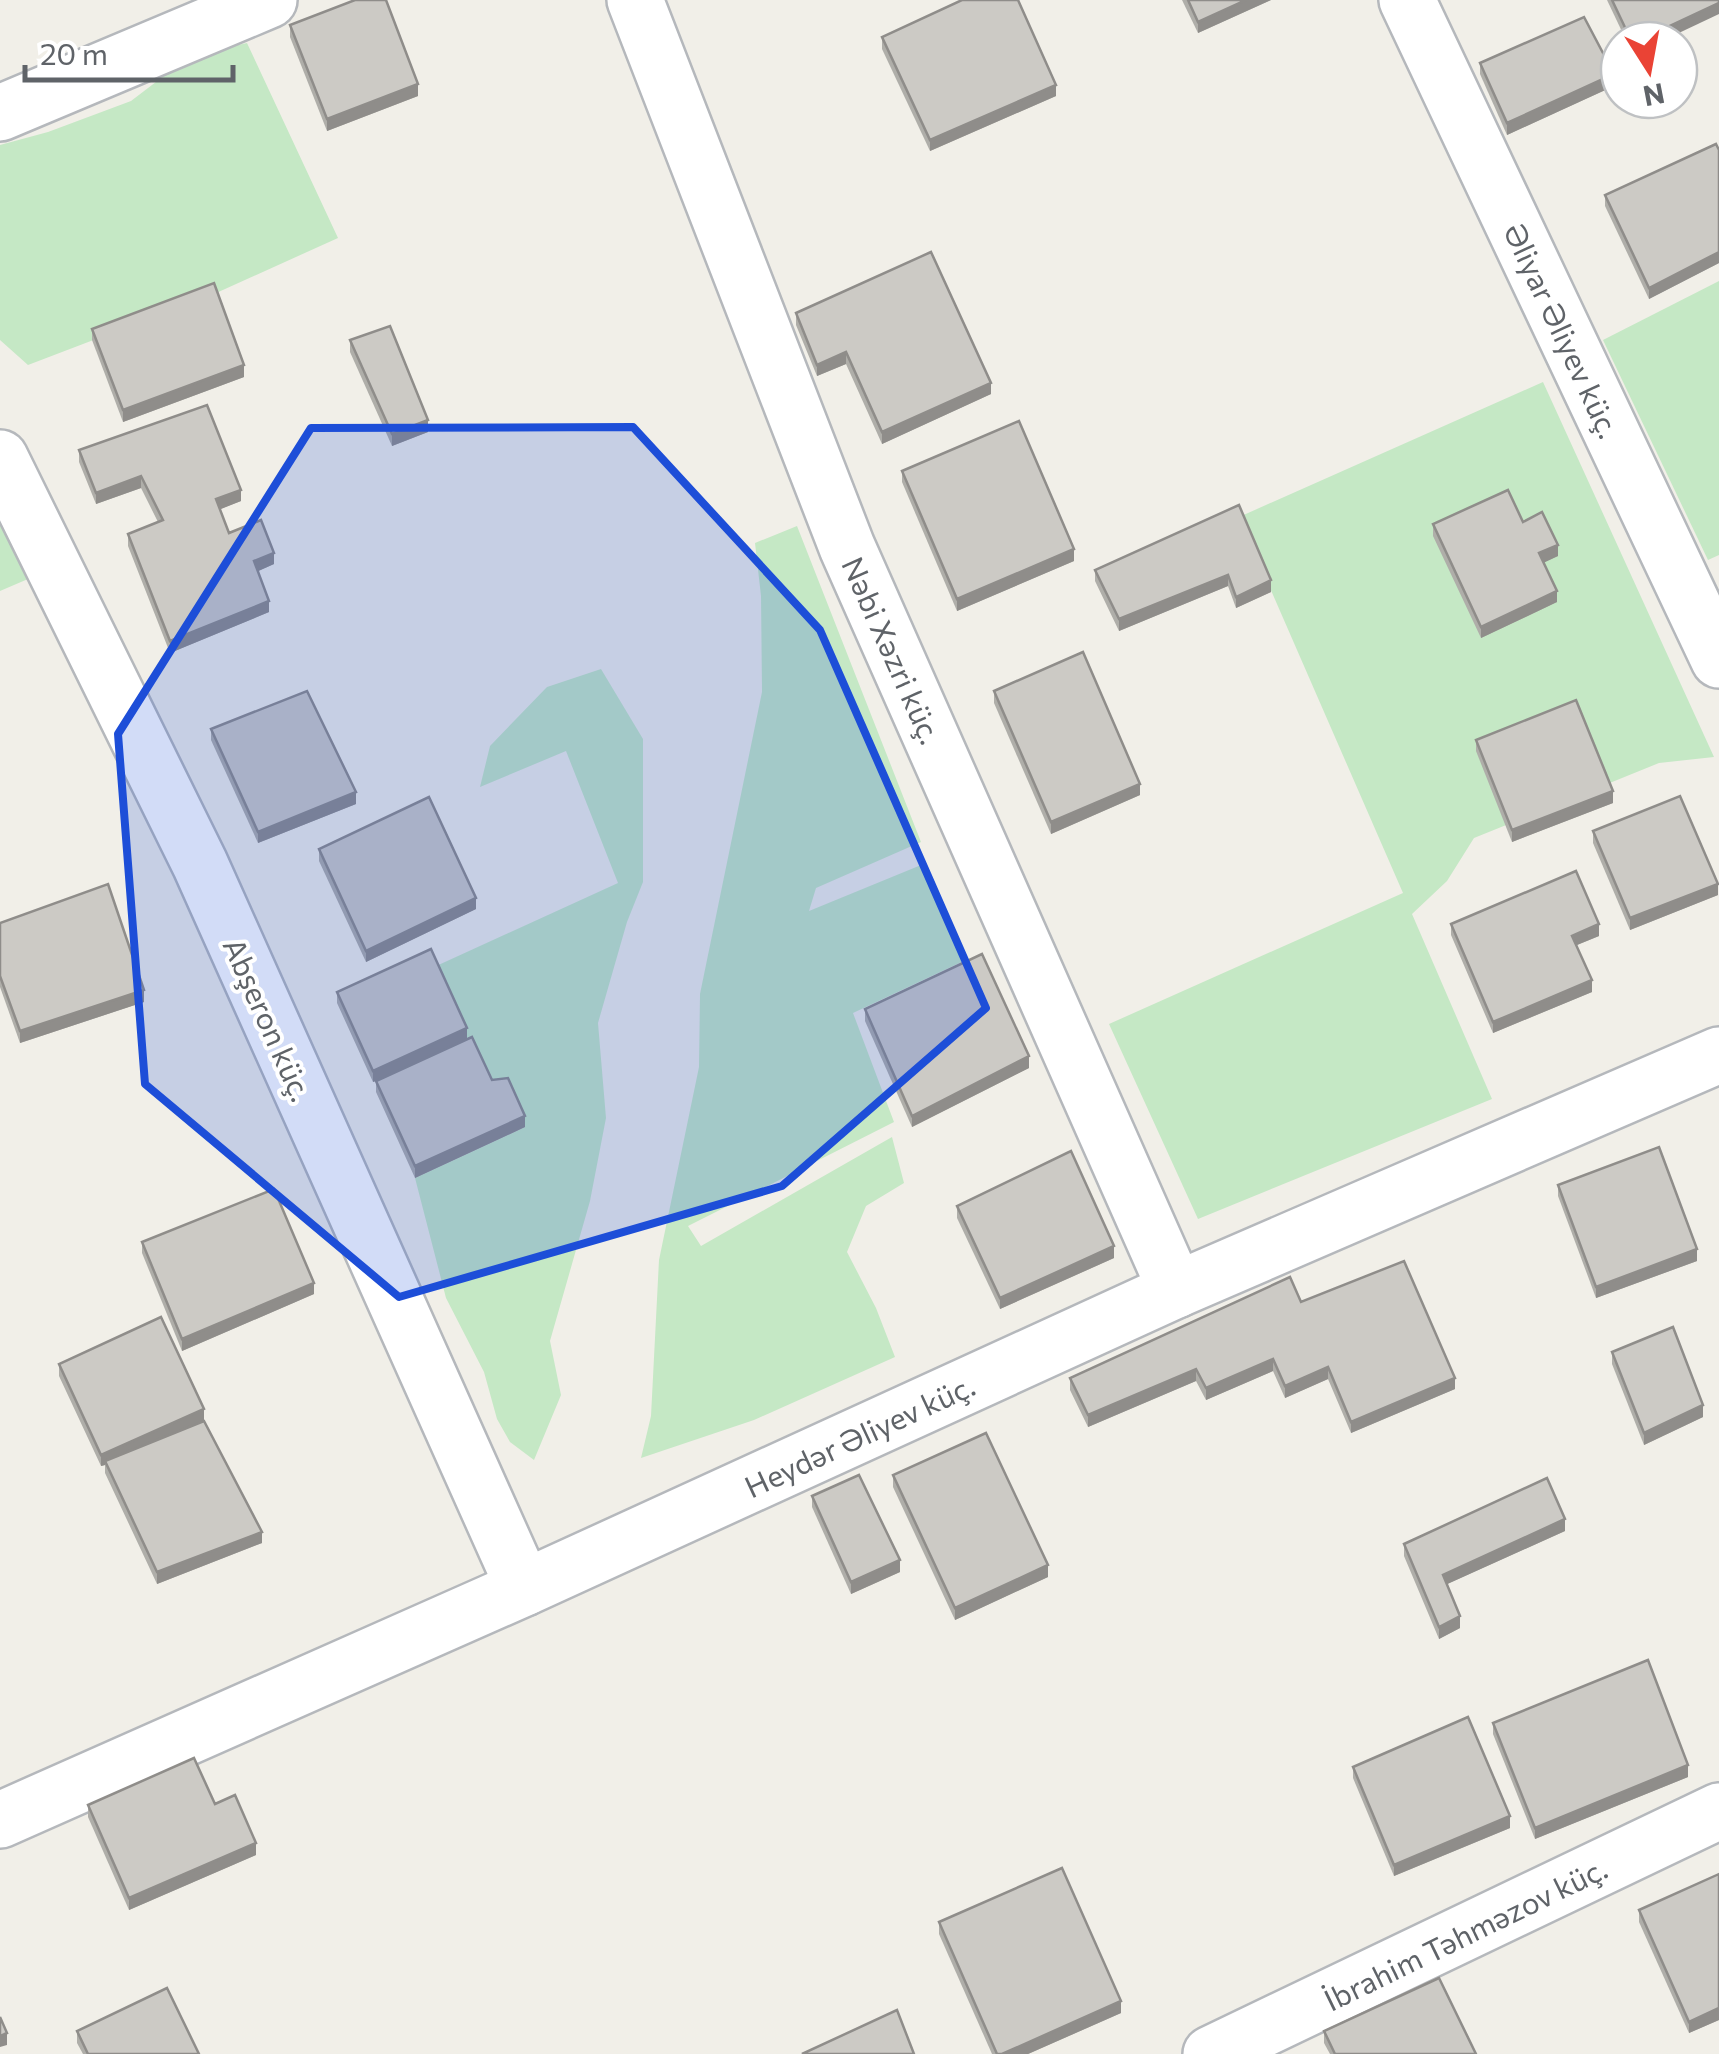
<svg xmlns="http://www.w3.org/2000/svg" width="1719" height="2054" font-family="Commissioner,sans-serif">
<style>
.green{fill:#c5e8c5}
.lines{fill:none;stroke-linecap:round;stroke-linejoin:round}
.minor-casing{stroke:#b5b8bc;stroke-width:60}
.minor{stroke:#fff;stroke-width:55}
.wall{fill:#afaea9}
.shaded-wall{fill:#8f8d8a}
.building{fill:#cccac5;stroke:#8f8d8a;stroke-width:2.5}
.marked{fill:#1d4ed8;fill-opacity:0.2;stroke:#1d4ed8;stroke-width:8;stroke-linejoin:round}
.labels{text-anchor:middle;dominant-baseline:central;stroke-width:8;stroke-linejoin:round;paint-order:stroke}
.street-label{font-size:30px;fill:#5f6368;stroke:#fff}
</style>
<rect width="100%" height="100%" fill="#f1efe8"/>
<g class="green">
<path d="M247,43L338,238L214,294L28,365L0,340V145L48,132L131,101L190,56Z"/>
<path d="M1719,281V555L1708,560L1603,340Z"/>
<path d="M1543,382L1714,757L1659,763L1474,838L1447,881L1412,914L1492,1099L1198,1219L1109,1024L1403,893L1239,517Z"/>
<path d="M0,520L28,579L0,591Z"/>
<path d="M797,526L921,842L816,888L809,911L926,863L968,959L853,1013L894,1122L688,1226L701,1246L892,1137L904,1183L866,1206L847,1252L876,1308L895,1357L754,1420L641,1458L651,1416L659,1260L699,1067L700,994L762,692L761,596L755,543Z"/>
<path d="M601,669L643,739V882L627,922L598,1023L606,1118L590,1201L550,1341L561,1395L534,1460L510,1442L497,1419L484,1372L446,1298L415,1178L525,1127L492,1091L434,967L618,883L566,751L480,787L490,746L547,687Z"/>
</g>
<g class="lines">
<g class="minor-casing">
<g id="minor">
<path d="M635,0L847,547L1176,1290"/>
<path d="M1407,0L1719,660"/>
<path d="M0,113L269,0"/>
<path d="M0,458L200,864L524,1588"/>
<path d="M0,1820L524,1588L1176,1290L1719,1055"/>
<path d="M1211,2054L1719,1811"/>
</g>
</g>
<use href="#minor" class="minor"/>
</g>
<g class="wall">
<path d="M1182,0H1271L1198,33Z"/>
<path d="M1607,0H1719L1664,40H1626Z"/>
<path d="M290,25L418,96L327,131L290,37Z"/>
<path d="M882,37L1056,96L930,151L882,49Z"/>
<path d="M1480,63L1614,86L1507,135L1480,74Z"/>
<path d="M1719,150V263L1649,299L1605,206V195Z"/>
<path d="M796,313L991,394L882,444L846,364L817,376L796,325Z"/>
<path d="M92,329L244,377L123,422L92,340Z"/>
<path d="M350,340L428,432L392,446L350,352Z"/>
<path d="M79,450L241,501L220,509L229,533L274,564L258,571L269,612L170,653L128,546V534L158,522L141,488L96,504L79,462Z"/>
<path d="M902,471L1074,561L957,611L902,482Z"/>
<path d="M1239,505L1271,592L1236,608L1228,586L1119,631L1095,581V570Z"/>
<path d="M1523,522L1558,556L1544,562L1557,602L1481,638L1433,536V524Z"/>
<path d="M994,691L1140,795L1051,834L994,703Z"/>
<path d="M211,729L356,804L258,843L211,740Z"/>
<path d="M1476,740L1613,803L1512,842L1476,751Z"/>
<path d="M1593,831L1718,895L1630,930L1593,843Z"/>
<path d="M319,849L476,909L366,962L319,861Z"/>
<path d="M0,923L144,1002L20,1043L0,987Z"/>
<path d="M1451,924L1599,936L1577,945L1592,992L1493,1033L1451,935Z"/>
<path d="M337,992L467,1039L492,1080L525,1127L415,1178L376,1092V1081L373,1082L337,1003Z"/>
<path d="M865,1009L1029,1068L912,1127L865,1021Z"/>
<path d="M1558,1185L1697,1261L1596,1298L1558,1196Z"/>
<path d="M957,1206L1114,1258L1000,1309L957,1218Z"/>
<path d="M142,1242L314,1294L182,1351L142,1253Z"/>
<path d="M1301,1302L1455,1389L1351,1433L1328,1379L1285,1398L1273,1371L1206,1400L1196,1381L1088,1427L1070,1390V1378Z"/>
<path d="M1612,1352L1703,1417L1644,1445L1612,1364Z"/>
<path d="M59,1364L204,1421L262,1543L157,1584L105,1473V1465L101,1466L59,1376Z"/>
<path d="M893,1475L1048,1577L955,1620L893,1487Z"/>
<path d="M812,1496L900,1572L851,1594L812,1507Z"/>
<path d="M1565,1531L1447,1584L1460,1628L1439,1639L1404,1556V1544Z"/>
<path d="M1493,1723L1688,1777L1535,1839L1493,1734Z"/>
<path d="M1353,1767L1510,1828L1394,1876L1353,1778Z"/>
<path d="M215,1804L256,1855L129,1910L88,1817V1805Z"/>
<path d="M1719,1874V2020L1689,2033L1639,1922V1910Z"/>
<path d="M939,1922L1121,2013L1028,2054H992L939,1934Z"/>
<path d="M77,2031L199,2054H83L77,2043Z"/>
<path d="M1324,2031L1476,2054H1330L1324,2043Z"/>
</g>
<g class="shaded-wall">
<path d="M1246,0H1271L1198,33V22Z"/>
<path d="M1719,3V14L1664,40H1640Z"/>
<path d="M1614,74V86L1507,135V123Z"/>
<path d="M418,84V96L327,131V119Z"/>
<path d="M1056,85V96L930,151V140Z"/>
<path d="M1719,252V263L1649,299V288Z"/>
<path d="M846,352V364L817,376V365Z"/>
<path d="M244,365V377L123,422V410Z"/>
<path d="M991,383V394L882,444V432Z"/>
<path d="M428,420V432L392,446V434Z"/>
<path d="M141,476V488L96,504V493Z"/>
<path d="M241,490V501L216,511V499Z"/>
<path d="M1558,545V556L1539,565V553Z"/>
<path d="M1074,549V561L957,611V599Z"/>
<path d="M274,553V564L254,573V561Z"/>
<path d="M1228,575V586L1119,631V619Z"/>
<path d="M1271,580V592L1236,608V597Z"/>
<path d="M1557,591V602L1481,638V627Z"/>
<path d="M269,601V612L170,653V641Z"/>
<path d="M1140,784V795L1051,834V822Z"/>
<path d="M1613,791V803L1512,842V830Z"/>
<path d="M356,792V804L258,843V832Z"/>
<path d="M1718,884V895L1630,930V918Z"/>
<path d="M476,898V909L366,962V951Z"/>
<path d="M1599,924V936L1572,947V936Z"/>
<path d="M1592,980V992L1493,1033V1022Z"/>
<path d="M144,990V1002L20,1043V1031Z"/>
<path d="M467,1028V1039L373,1082V1071Z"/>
<path d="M1029,1056V1068L912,1127V1116Z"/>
<path d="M525,1116V1127L415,1178V1166Z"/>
<path d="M1114,1246V1258L1000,1309V1298Z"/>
<path d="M1697,1249V1261L1596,1298V1287Z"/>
<path d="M314,1283V1294L182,1351V1339Z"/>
<path d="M1273,1359V1371L1206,1400V1388Z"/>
<path d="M1328,1367V1379L1285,1398V1386Z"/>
<path d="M1196,1369V1381L1088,1427V1415Z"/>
<path d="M1455,1378V1389L1351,1433V1422Z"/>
<path d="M1703,1405V1417L1644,1445V1433Z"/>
<path d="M204,1409V1421L105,1461V1465L101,1466V1455Z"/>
<path d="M1565,1519V1531L1443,1586V1575Z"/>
<path d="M262,1532V1543L157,1584V1572Z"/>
<path d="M900,1560V1572L851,1594V1582Z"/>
<path d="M1048,1565V1577L955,1620V1608Z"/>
<path d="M1460,1616V1628L1439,1639V1627Z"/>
<path d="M1688,1765V1777L1535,1839V1828Z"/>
<path d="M1510,1816V1828L1394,1876V1865Z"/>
<path d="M256,1843V1855L129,1910V1898Z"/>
<path d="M1121,2001V2013L1028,2054H1002Z"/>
<path d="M1719,2008V2020L1689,2033V2022Z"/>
<path d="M7,2033V2045L0,2047V2036Z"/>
</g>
<g class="building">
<path d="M355,0H386L418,84L327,119L290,25Z"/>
<path d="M962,0H1018L1056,85L930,140L882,37Z"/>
<path d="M1188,0H1246L1198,22Z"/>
<path d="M1612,0H1719V3L1640,40H1631Z"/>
<path d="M1584,17L1614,74L1507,123L1480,63Z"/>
<path d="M1716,144L1719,150V252L1649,288L1605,195Z"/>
<path d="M931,252L991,383L882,432L846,352L817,365L796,313Z"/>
<path d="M214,283L244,365L123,410L92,329Z"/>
<path d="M390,326L428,420L392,434L350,340Z"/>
<path d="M207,405L241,490L216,499L229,533L261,520L274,553L254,561L269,601L170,641L128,534L163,520L141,476L96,493L79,450Z"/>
<path d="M1019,421L1074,549L957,599L902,471Z"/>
<path d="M1508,490L1523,522L1542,512L1558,545L1539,553L1557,591L1481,627L1433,524Z"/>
<path d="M1239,505L1271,580L1236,597L1228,575L1119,619L1095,570Z"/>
<path d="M1083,652L1140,784L1051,822L994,691Z"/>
<path d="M307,691L356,792L258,832L211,729Z"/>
<path d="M1576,700L1613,791L1512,830L1476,740Z"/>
<path d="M1680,796L1718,884L1630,918L1593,831Z"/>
<path d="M429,797L476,898L366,951L319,849Z"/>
<path d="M1576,871L1599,924L1572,936L1592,980L1493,1022L1451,924Z"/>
<path d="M108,884L144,990L20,1031L0,976V923Z"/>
<path d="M431,949L467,1028L373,1071L337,992Z"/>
<path d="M982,954L1029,1056L912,1116L865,1009Z"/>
<path d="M472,1037L492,1080L508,1078L525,1116L415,1166L376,1081Z"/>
<path d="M1659,1147L1697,1249L1596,1287L1558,1185Z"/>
<path d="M1071,1151L1114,1246L1000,1298L957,1206Z"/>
<path d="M274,1189L314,1283L182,1339L142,1242Z"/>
<path d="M1404,1261L1455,1378L1351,1422L1328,1367L1285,1386L1273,1359L1206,1388L1196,1369L1088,1415L1070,1378L1290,1277L1301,1302Z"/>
<path d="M161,1317L204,1409L101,1455L59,1364Z"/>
<path d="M1673,1327L1703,1405L1644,1433L1612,1352Z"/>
<path d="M204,1421L262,1532L157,1572L105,1461Z"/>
<path d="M986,1433L1048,1565L955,1608L893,1475Z"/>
<path d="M859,1475L900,1560L851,1582L812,1496Z"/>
<path d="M1547,1478L1565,1519L1443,1575L1460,1616L1439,1627L1404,1544Z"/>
<path d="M1648,1660L1688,1765L1535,1828L1493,1723Z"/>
<path d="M1468,1717L1510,1816L1394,1865L1353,1767Z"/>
<path d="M194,1758L215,1804L235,1795L256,1843L129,1898L88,1805Z"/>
<path d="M1062,1868L1121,2001L1002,2054H997L939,1922Z"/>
<path d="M1719,1874V2008L1689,2022L1639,1910Z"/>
<path d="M1439,1978L1476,2054H1335L1324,2031Z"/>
<path d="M167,1988L199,2054H88L77,2031Z"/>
<path d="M897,2010L914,2054H802Z"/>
<path d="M0,2017L7,2033L0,2036Z"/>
</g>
<path class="marked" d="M633,427L820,630L986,1008L782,1186L399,1297L145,1084L118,734L311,428Z"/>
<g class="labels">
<g class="street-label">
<text transform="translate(1563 330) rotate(65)">Əliyar Əliyev küç.</text>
<text transform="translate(893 650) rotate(66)">Nəbi Xəzri küç.</text>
<text transform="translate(269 1019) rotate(66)">Abşeron küç.</text>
<text transform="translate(859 1435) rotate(-25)">Heydər Əliyev küç.</text>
<text transform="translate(1465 1933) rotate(-26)">İbrahim Təhməzov küç.</text>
</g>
</g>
<g transform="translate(1649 70) rotate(169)"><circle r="48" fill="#ffffff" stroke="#bfc1c3" stroke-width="2.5"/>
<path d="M0-8L18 38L0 25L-18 38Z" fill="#ea4335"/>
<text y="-15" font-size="28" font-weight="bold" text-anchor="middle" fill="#5f6368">N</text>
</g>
<path d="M25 65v15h208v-15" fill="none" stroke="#5f6368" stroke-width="5"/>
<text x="40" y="65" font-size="30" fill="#5f6368" stroke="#ffffff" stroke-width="8" paint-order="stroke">20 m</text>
</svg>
